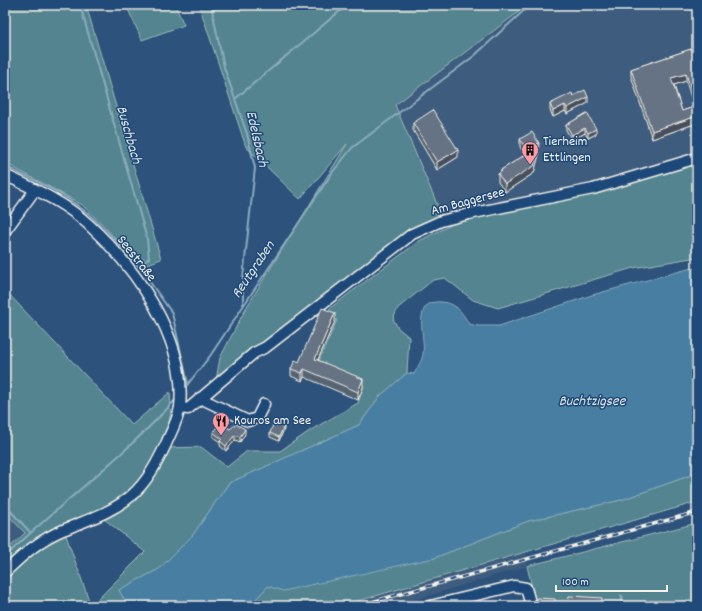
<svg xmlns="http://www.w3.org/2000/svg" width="702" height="611" font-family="Dekko,sans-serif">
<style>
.built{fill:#3e5c7e}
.green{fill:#52848f;stroke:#a3babc}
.water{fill:#477ea2;stroke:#8cacbe}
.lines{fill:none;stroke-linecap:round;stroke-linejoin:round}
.stream{stroke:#8cacbe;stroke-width:2}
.minor-casing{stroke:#f4f1e8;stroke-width:13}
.minor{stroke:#1f4a7a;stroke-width:10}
.rail-casing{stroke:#f4f1e8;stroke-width:3.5}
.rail{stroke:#1f4a7a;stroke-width:2;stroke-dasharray:6;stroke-linecap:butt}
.wall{fill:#576372;stroke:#f4f1e8;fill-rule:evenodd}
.shaded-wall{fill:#47505c;stroke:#f4f1e8}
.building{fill:#657384;stroke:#f4f1e8;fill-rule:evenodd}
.labels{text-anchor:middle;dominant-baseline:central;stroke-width:3;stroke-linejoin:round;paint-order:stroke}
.poi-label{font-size:14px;fill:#f4f1e8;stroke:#1f4a7a;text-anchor:start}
.street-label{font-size:14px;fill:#f4f1e8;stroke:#1f4a7a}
.water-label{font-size:15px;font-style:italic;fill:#dae0de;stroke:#1f4a7a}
</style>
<rect width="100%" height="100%" fill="#2d527c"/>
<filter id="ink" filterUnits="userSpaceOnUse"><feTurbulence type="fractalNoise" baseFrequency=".025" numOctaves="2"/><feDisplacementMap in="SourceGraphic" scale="8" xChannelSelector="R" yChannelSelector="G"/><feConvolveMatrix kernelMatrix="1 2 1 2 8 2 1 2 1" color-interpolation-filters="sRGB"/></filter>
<g filter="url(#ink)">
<g class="built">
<path d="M528,5H697V152L591,183L443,218L395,105Z"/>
<path d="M5,512L25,533L5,552Z"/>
<path d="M526,553L527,566L394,606H341Z"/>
</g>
<g class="green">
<path d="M5,5H86L161,259L145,265L143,258L138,263L102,224L81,204L5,163Z"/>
<path d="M126,5H175L184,25L142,40Z"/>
<path d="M199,5H528L395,105L443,218L413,231L216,380L220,358L246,308L347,144L300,199L246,147Z"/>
<path d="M697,161V257L633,268L498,308L473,300L445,278L433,280L398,308L393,319L398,328L409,337L407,373L380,396L359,425L229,483L192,536L159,569L119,590L128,606H96L94,603L145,552L103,518L131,501L167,448L201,447L227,467L247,451H280L311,430L358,403L364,386L317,365L337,320L326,316L330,308L419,241L457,222L594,192Z"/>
<path d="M5,290L132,425L170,392C172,420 170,425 157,450C153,459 149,470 143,478C123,502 92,516 63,527L91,606H5V552L25,533L5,512Z"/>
<path d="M697,473V502L341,606H227L255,600L268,586L434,558L528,521L621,500Z"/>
<path d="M697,523V606H622L623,596L620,595L622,596L621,606H527L533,591L527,566Z"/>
</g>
<path class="water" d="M697,268V473L621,500L528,521L434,558L283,591L268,586L255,600L227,606H128L119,590L159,569L192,536L229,483L359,425L380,396L407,373L414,374C417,368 422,361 423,354C426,337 410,299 442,302C456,303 462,312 469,324L478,326H499L592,295L688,269Z"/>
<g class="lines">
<g class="stream">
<path d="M80,5L147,239L149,258L139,267L140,269"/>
<path d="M211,5L224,67L235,99"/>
<path d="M5,166C30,179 58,190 81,208C103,225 121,247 139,267"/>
<path d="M147,278L172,313L188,384"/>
<path d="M243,304V278L255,168L247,134L235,99L347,5"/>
<path d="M184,389L210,356L332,173L352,148L474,56L530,5"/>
<path d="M5,505L30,532"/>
<path d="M5,557C60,503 124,457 176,399"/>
</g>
<g class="minor-casing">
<g id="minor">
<path d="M5,175C34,189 64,202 88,224C136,268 187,339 180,407C178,420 171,432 166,444C157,463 147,482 131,496C111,513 87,520 63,530C39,540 24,554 5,572"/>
<path d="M5,231L35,190"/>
<path d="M200,398L248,421L257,418L264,404"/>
<path d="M180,408L188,409L254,353L266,347L412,234L441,221L469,214L593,189L697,158"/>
<path d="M430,606L514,586L526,588L531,606"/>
</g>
</g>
<use href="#minor" class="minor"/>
<g class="rail-casing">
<path id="rail" d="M357,606L697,512"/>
</g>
<use href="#rail" class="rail"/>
</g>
<g class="wall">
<path d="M697,47V123L652,139L631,76V69ZM686,81L694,107L682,111L674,85Z"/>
<path d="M573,96L588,103L567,114L565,111L553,117L550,110V104Z"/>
<path d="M587,113L596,134L588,138L585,133L572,140L566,130V125Z"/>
<path d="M413,123L458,157L437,170L413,130Z"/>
<path d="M520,139L539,150L538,151V158L534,173L505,192L498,182V174L501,172V170L525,155L520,147Z"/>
<path d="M335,321L318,360L363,387L358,400L304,377L302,381L291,376V369L299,362Z"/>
<path d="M230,429L245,434L240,442L235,440L226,451L220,446V442L213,437V432Z"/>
<path d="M284,429L279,441L270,437V433Z"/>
<path d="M537,598L555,606H537Z"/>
</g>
<g class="shaded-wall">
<path d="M686,74V81L671,86V78Z"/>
<path d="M588,97V103L567,114V108Z"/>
<path d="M565,105V111L553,117V111Z"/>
<path d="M697,116V123L652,139V131Z"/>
<path d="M585,128V133L572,140V135Z"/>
<path d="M596,129V134L588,138V133Z"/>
<path d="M539,143L538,158L534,173L505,192V184L532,147Z"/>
<path d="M458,150V157L437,170V162Z"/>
<path d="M335,313V321L315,366V359Z"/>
<path d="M304,369V377L302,381V373Z"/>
<path d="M363,379V387L358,400V392Z"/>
<path d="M284,426V429L279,441V437Z"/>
<path d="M245,429V434L240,442V437Z"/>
<path d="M235,435V440L226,451V446Z"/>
<path d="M7,532V536L5,538V534Z"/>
</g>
<g class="building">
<path d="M697,47V116L652,131L631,69ZM686,74L697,106L682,111L671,78Z"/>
<path d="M585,90L588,97L567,108L565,105L553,111L550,104L572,93L573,96Z"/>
<path d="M433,110L458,150L437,162L413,123Z"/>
<path d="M587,113L596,129L588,133L585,128L572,135L566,125Z"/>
<path d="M532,132L539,143L532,147L538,150L534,166L505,184L498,174L502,171L501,170L525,155L526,149L520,139Z"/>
<path d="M322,308L335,313L315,359L363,379L358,392L304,369L302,373L291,369L295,360L299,362Z"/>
<path d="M274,422L284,426L279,437L270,433Z"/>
<path d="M220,423L230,429L236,424L245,429L240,437L235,435L226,446L220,441L222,439L213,432Z"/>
<path d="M5,529L7,532L5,534Z"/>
<path d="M569,596L602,598V606H568Z"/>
<path d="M537,598L555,599V606H543V604H537Z"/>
</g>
</g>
<defs>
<g id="building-pin" transform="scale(0.9)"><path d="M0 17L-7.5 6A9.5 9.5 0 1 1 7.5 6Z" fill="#ff9aa2" stroke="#1f4a7a"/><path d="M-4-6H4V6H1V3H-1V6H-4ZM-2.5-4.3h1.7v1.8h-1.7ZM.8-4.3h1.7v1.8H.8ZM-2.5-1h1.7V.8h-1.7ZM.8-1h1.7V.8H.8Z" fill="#111"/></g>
<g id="restaurant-pin" transform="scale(0.9)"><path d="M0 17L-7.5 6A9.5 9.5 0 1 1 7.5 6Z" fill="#ff9aa2" stroke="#1f4a7a"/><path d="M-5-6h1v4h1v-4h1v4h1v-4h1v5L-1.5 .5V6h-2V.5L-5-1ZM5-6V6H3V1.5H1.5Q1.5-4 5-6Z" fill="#111"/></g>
</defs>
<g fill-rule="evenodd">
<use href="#building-pin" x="530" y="150"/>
<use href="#restaurant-pin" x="221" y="421"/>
</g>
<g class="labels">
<g class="poi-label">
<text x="543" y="142">Tierheim<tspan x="543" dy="16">Ettlingen</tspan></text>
<text x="234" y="421">Kouros am See</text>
</g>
<g class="street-label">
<text transform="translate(468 202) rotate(-15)">Am Baggersee</text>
<text transform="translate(136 259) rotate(52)">Seestraße</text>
</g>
<g class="water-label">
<text transform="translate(128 135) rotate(74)">Buschbach</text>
<text transform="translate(256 139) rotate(77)">Edelsbach</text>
<text transform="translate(254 270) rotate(-56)">Reutgraben</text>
<text x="592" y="402">Buchtzigsee</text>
</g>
</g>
<rect width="702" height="611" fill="none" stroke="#1f4a7a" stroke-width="20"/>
<rect x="10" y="10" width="682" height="591" fill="none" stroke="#f4f1e8" stroke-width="1.5" filter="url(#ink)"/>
<path d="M556 585v6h111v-6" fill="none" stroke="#f4f1e8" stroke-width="2"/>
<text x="562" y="585" font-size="12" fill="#f4f1e8" stroke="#1f4a7a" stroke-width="3" paint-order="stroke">100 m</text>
</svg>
